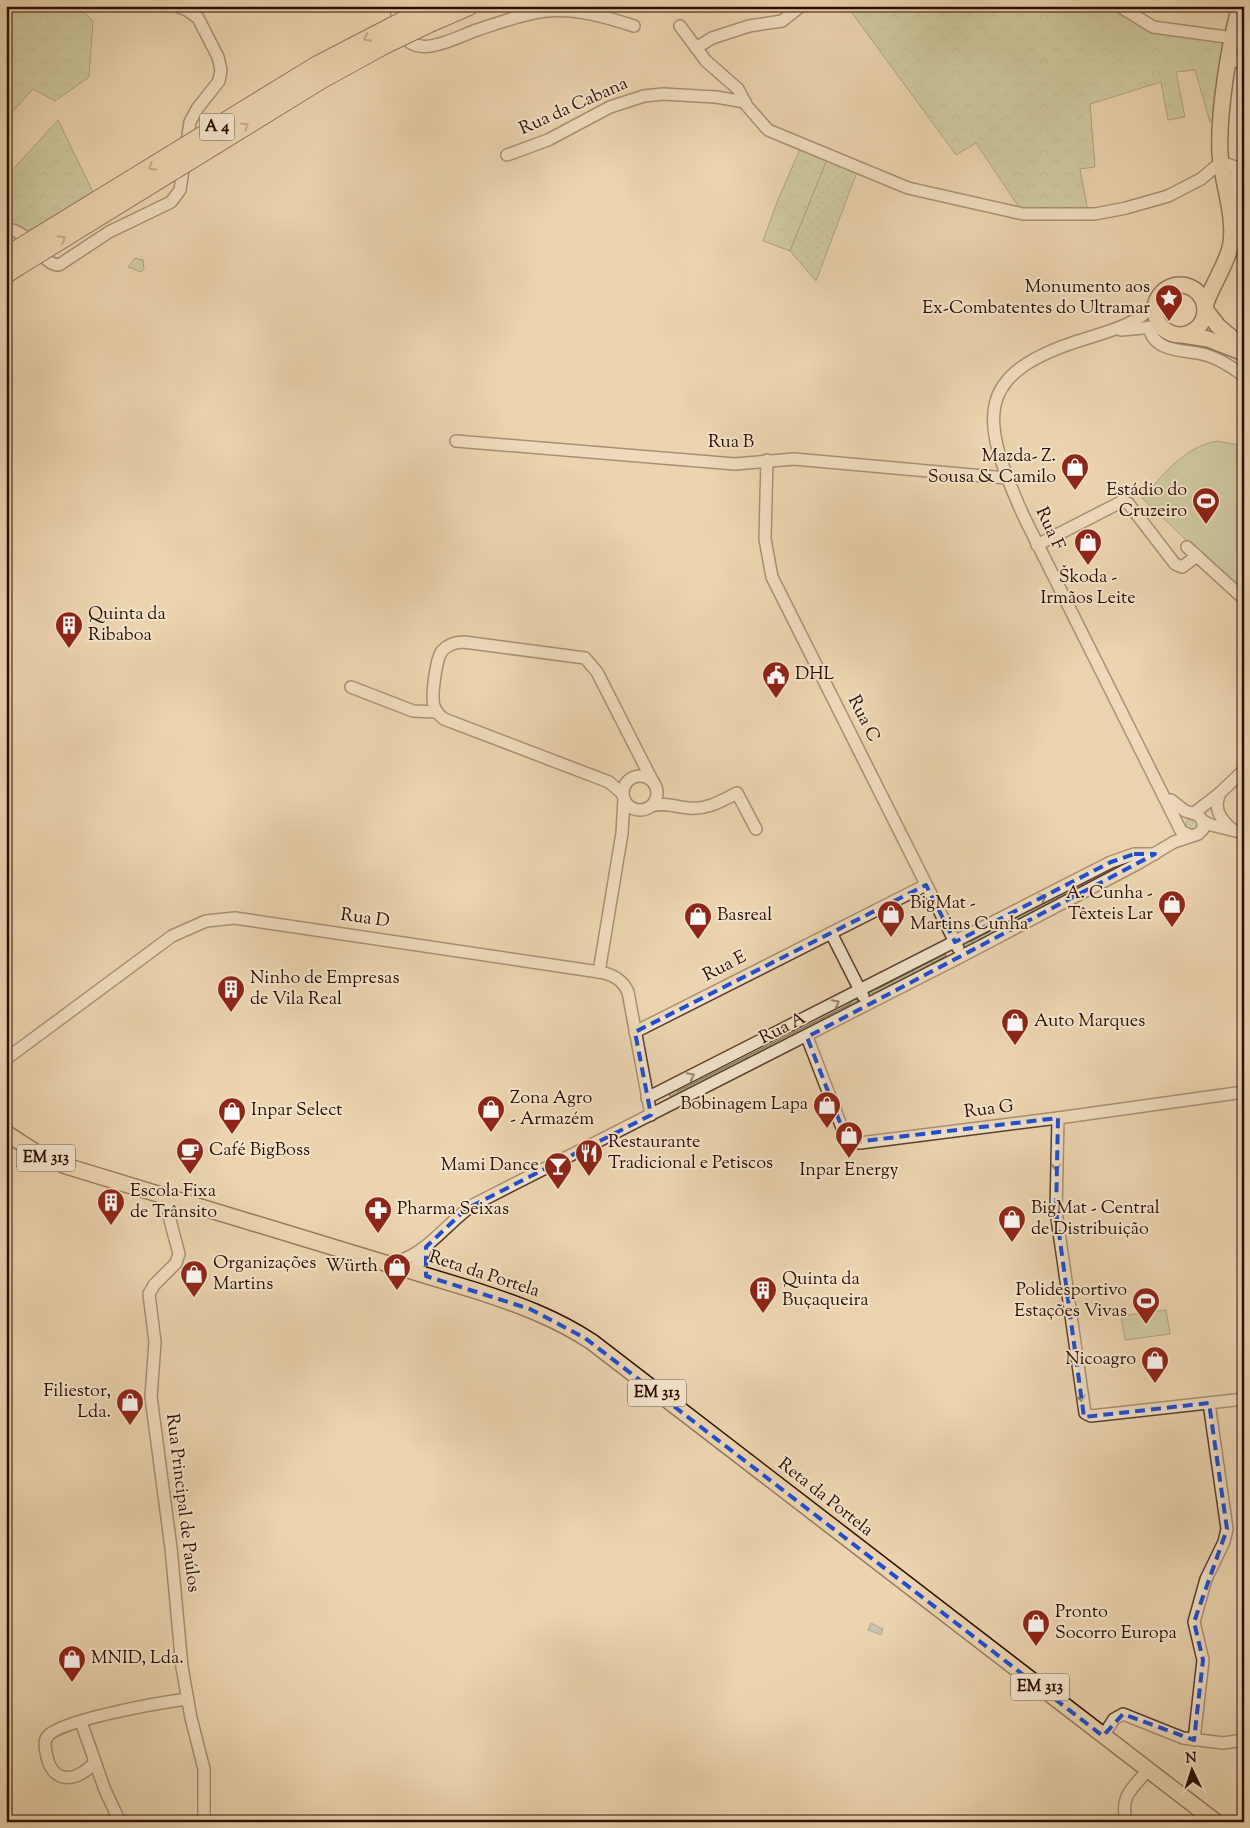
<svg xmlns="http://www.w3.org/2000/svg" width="1250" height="1828" font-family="'Sorts Mill Goudy',serif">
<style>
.grass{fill:url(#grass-dots);stroke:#6d6548}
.forest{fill:url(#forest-crowns);stroke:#6d6548}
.wetland{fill:url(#wetland-marsh);stroke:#6d6548}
.park{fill:#b0be90;stroke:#6d6548}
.water{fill:url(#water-waves);stroke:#6e736c}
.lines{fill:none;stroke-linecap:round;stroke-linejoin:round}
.minor-casing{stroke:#5a3e2c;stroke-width:14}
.major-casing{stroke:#2a0c00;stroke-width:18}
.highway-casing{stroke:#2a0c00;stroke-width:20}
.minor{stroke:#f2e3cb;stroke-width:11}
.major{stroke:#ebd4af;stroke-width:15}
.highway{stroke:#ebd4af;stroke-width:18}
.highway-bridge-casing{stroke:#2a0c00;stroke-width:20;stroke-linecap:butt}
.highway-bridge{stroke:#ebd4af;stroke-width:18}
.oneway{stroke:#947a60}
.oneway2{stroke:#988270}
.marked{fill:none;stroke:#1d4ed8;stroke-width:4;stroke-dasharray:10 6;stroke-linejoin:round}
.labels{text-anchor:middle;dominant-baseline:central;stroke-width:4;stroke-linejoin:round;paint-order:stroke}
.shield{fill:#f2e3cb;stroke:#664c3d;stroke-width:1}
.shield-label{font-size:16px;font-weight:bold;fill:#2a0c00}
.street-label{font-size:18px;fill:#2a0c00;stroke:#f2e3cb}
.poi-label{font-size:18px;fill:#2a0c00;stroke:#f2e3cb;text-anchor:start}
</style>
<defs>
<pattern id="grass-dots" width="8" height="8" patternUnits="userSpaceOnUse" patternTransform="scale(1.25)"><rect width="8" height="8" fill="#b0be90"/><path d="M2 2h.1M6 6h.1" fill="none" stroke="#98a27a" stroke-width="1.8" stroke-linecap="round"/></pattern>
<pattern id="forest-crowns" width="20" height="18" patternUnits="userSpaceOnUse" patternTransform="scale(1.25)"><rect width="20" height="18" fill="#b0be90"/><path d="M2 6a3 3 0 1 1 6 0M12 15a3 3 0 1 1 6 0" fill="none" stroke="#98a27a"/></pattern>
<pattern id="wetland-marsh" width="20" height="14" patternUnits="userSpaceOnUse" patternTransform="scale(1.25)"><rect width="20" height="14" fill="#b0be90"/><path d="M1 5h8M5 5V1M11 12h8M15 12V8" fill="none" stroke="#98a27a"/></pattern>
<pattern id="water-waves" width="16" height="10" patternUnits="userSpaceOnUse" patternTransform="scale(1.25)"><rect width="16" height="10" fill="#9bb7b4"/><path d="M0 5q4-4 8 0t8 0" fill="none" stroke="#869c99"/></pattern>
</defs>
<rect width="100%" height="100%" fill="#ebd4af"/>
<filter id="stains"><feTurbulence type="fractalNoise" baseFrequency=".004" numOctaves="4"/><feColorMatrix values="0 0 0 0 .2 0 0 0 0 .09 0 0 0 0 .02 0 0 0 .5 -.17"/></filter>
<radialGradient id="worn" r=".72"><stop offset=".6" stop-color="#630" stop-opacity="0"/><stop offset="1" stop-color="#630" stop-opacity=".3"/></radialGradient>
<g class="grass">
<path d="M827,159L857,172L816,281L790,251Z"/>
<circle cx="1192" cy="824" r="6"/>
<path d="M1110,867L1112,872L968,947L961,946L962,941H971L1102,873Z"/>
<path d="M945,954L946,956L873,996L867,995L868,990L877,989Z"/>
<path d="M855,997L858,1001L856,1005L673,1098L669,1095L668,1093L674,1090L678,1091L850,1004L849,1000Z"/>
</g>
<g class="forest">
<path d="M6,6H77L93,21L89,77L55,101L33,89L6,119Z"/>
<path d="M847,6H1115L1141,24L1227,41L1216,121L1210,122L1195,70L1176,72L1185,117L1168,120L1161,82L1090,104L1095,167L1080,169L1088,211L1020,209L976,143L956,155Z"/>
<path d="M58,120L93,192L27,232L6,225V177Z"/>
<path d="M800,149L827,159L790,251L763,241L777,202Z"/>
</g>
<path class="wetland" d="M135,258L143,260L144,269L141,272L128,267Z"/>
<g class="park">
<path d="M1217,441L1244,446V595L1142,498C1164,475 1183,447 1217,441Z"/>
<path d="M1166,1310L1170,1334L1125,1340L1121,1316Z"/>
</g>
<path class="water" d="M871,1623L883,1629L881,1635L868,1630Z"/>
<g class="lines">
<g class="minor-casing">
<g id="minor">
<path d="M397,6C396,15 398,24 402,32C415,62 456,37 477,30C499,23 524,13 547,11C576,8 606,17 634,26"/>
<path d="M1121,7L1153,27L1234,38"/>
<path d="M680,26L706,61L738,89L747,106L768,130L908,188L1023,214H1095L1126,208L1168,196L1201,179L1221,162L1244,170"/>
<path d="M696,48L712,38L749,26L782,21L801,6"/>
<path d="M1229,62L1244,60"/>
<path d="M507,155L548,140L610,107L644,96L663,94L716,97L745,102"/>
<path d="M1236,169V189L1243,228L1244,258"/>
<path d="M6,229C31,230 41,265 59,265L109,232L171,202L180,190L190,122L197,109L219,81L221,70L218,57L198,18L187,10L176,6"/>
<path d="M1157,301C1141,323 1113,330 1088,338C970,373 980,419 1024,517L1181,831L1191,836"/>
<path d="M1149,327C1154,354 1186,349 1206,355C1220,359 1232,367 1244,376"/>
<path d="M1121,330L1154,327L1165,330"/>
<path d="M456,441L735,464L794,459L1006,478"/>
<path d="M767,460L765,539L772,577L958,948"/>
<path d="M1037,545L1123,501L1128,503L1175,564L1182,567L1197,556"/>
<path d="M1187,547L1244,599"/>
<path d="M351,687L413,711L437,712"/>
<circle cx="640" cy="793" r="17"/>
<path d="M1220,793C1213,809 1220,819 1233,830"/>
<path d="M623,794L609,782L444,719C440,716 436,712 434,706C431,696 436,659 442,651C448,644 455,642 464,642L585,658L597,672L653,782"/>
<path d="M1171,800L1185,811L1198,815L1203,821L1211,825L1244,833"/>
<path d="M651,806C665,802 675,807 689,808C707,810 721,801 737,793L756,829"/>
<path d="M1194,813L1220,793L1244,770"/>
<path d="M831,933L863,996"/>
<path d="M599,972L622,833L624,799"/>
<path d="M635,1032L926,885"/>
<path d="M807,1037L844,1133L848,1139L860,1143L1058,1118L1244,1092"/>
<path d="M6,1059L172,936L206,921L235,918L599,972C612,974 622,979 628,992L651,1115"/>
<path d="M647,1098L1111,862L1134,854H1155"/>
<path d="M1058,1118L1056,1211L1085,1413L1091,1416L1244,1399"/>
<path d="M171,1199L169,1216L179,1254L176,1263L154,1285L149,1294L155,1342L151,1397L171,1548L182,1667L191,1718L204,1769V1822"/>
<path d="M388,1263C423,1260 445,1224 473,1205L962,956L1137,864L1174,842L1198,834L1203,829V821"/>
<path d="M410,1271L420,1262L427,1246"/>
<path d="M81,1722L105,1790L120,1822"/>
<path d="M1103,1736L1114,1719L1123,1714L1183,1738L1223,1743L1244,1740"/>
<path d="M1194,1740L1203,1660L1194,1622L1206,1579L1224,1542L1227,1529L1209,1403"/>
<path d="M95,1762C76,1783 51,1785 46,1752C45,1747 44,1741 47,1737C58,1720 164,1702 187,1699"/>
<path d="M1126,1822C1120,1795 1132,1789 1148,1770"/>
</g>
</g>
<g class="major-casing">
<g id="major">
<circle cx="1180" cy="310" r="25"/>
<path d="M1205,306C1211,286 1228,263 1231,243C1235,214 1222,182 1220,153C1218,114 1229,44 1240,6"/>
<path d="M1205,309L1218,326L1244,348"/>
<path d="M1183,335L1208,339L1244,353"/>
<path d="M6,1133L37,1153L66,1166L477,1291C517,1304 556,1318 592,1342L1216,1822"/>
</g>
</g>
<g class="highway-casing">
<g id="highway">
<path d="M432,22L469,6"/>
<path d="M6,274L20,265"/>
</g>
</g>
<use href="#minor" class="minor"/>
<use href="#major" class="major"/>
<use href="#highway" class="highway"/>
<g class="highway-bridge-casing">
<g id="highway-bridge">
<path d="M13,252L316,66L426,9"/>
<path d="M20,265L322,79L382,46L432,22"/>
</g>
</g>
<use href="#highway-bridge" class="highway-bridge"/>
</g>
<defs><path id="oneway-chevron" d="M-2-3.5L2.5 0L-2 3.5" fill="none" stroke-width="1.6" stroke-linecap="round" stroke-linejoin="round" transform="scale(1.25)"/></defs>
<g class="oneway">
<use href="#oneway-chevron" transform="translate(367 38) rotate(152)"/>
<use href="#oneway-chevron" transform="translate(245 126) rotate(-32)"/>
<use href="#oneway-chevron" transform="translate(152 167) rotate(148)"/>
<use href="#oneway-chevron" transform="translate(62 239) rotate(-32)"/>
</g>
<g class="oneway2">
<use href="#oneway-chevron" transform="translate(1043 897) rotate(-27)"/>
<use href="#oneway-chevron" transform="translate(836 1003) rotate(-27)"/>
<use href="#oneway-chevron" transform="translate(691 1076) rotate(-27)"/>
<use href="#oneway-chevron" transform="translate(1056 1167) rotate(92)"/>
<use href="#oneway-chevron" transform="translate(1081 1398) rotate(82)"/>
</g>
<path d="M0 0H1250V1828H0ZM1134,854H1155L807,1037L844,1133L855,1142L1058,1118L1056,1211L1084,1417L1209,1403L1227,1529L1194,1622L1203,1660L1194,1740L1123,1714L1103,1736L585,1338L530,1309L426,1276V1247L466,1209L651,1115L635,1032L926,885L955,942L1111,862Z" fill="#ebd4af" fill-opacity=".55" fill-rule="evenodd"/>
<path class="marked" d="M1134,854H1155L807,1037L844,1133L855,1142L1058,1118L1056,1211L1084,1417L1209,1403L1227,1529L1194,1622L1203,1660L1194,1740L1123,1714L1103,1736L585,1338L530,1309L426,1276V1247L466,1209L651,1115L635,1032L926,885L955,942L1111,862Z"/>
<defs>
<g id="sight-pin" transform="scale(1.4375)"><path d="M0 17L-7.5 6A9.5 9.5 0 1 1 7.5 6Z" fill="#8f2418" stroke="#f2e3cb"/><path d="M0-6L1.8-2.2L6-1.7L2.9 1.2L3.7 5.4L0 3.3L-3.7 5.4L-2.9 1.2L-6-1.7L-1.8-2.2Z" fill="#fff"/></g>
<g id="shop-pin" transform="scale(1.4375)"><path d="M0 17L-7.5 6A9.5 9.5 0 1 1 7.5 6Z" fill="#8f2418" stroke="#f2e3cb"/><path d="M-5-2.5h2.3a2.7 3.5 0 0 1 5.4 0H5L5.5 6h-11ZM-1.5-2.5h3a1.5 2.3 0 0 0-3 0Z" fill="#fff"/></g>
<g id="stadium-pin" transform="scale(1.4375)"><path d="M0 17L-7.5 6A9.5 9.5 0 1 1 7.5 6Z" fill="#8f2418" stroke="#f2e3cb"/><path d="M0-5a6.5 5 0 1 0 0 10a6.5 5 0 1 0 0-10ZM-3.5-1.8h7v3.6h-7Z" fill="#fff"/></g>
<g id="building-pin" transform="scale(1.4375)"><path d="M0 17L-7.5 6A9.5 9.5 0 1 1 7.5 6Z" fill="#8f2418" stroke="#f2e3cb"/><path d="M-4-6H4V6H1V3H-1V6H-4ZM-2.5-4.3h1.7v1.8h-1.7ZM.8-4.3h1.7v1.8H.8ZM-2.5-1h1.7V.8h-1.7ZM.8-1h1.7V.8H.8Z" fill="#fff"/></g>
<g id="civic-pin" transform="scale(1.4375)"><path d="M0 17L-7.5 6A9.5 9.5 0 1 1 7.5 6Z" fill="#8f2418" stroke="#f2e3cb"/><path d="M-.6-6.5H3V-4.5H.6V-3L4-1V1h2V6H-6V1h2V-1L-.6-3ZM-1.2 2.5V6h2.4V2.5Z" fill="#fff"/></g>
<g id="cafe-pin" transform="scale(1.4375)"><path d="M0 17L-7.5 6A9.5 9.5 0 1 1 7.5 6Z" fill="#8f2418" stroke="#f2e3cb"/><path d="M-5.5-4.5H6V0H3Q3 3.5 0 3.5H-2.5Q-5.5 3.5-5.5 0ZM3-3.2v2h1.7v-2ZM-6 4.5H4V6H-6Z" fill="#fff"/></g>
<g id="restaurant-pin" transform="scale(1.4375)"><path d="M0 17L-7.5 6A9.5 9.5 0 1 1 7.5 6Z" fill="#8f2418" stroke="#f2e3cb"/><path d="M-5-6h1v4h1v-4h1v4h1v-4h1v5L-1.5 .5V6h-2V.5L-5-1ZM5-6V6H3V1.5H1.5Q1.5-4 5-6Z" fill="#fff"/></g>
<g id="bar-pin" transform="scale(1.4375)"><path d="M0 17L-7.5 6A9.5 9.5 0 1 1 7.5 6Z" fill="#8f2418" stroke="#f2e3cb"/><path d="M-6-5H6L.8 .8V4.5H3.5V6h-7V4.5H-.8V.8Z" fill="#fff"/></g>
<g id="pharmacy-pin" transform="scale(1.4375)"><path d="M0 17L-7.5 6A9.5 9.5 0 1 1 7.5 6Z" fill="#8f2418" stroke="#f2e3cb"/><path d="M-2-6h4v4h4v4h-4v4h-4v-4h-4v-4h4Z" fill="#fff"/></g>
</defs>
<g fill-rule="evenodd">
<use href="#sight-pin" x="1169" y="298"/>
<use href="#shop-pin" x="1075" y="467"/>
<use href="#stadium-pin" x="1206" y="501"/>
<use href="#shop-pin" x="1088" y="542"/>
<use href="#building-pin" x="69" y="625"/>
<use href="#civic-pin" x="776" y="675"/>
<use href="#shop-pin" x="1172" y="904"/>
<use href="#shop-pin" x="891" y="914"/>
<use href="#shop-pin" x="698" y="916"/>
<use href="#building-pin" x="231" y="989"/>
<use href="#shop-pin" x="1015" y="1022"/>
<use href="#shop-pin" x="827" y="1105"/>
<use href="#shop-pin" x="491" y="1109"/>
<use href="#shop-pin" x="232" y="1111"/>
<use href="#shop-pin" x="849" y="1135"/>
<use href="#cafe-pin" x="190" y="1151"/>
<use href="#restaurant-pin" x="589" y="1153"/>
<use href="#bar-pin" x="558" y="1166"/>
<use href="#building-pin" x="111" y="1202"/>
<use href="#pharmacy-pin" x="378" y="1210"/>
<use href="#shop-pin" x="1012" y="1219"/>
<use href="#shop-pin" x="397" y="1267"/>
<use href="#shop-pin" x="194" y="1274"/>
<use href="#building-pin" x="763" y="1290"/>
<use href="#stadium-pin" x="1146" y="1301"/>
<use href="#shop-pin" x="1155" y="1360"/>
<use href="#shop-pin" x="130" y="1402"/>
<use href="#shop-pin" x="1036" y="1623"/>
<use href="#shop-pin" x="72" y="1659"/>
</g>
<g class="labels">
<g class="shield">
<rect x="199.5" y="113.5" width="35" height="27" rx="4"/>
<rect x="17" y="1144.5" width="58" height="27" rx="4"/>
<rect x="628" y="1379.5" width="58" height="27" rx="4"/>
<rect x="1011" y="1673.5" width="58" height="27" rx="4"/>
</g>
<g class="shield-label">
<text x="217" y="127">A 4</text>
<text x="46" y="1158">EM 313</text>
<text x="657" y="1393">EM 313</text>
<text x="1040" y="1687">EM 313</text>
</g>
<g class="street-label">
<text transform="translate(574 107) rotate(-24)">Rua da Cabana</text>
<text x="731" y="443">Rua B</text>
<text transform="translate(1049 529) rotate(65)">Rua F</text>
<text transform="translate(863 719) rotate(63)">Rua C</text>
<text transform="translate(365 919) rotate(8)">Rua D</text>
<text transform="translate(725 967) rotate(-27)">Rua E</text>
<text transform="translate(783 1029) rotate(-27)">Rua A</text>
<text transform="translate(989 1110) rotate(-7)">Rua G</text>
<text transform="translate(484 1275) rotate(18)">Reta da Portela</text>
<text transform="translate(825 1498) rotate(38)">Reta da Portela</text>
<text transform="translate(182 1503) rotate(83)">Rua Principal de Paúlos</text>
</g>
<g class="poi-label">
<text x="1150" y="288" text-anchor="end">Monumento aos<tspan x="1150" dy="21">Ex-Combatentes do Ultramar</tspan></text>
<text x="1056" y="457" text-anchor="end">Mazda- Z.<tspan x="1056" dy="21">Sousa &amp; Camilo</tspan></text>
<text x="1187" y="491" text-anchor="end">Estádio do<tspan x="1187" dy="21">Cruzeiro</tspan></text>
<text x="1088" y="578" text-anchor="middle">Škoda -<tspan x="1088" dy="21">Irmãos Leite</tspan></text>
<text x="88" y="615">Quinta da<tspan x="88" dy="21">Ribaboa</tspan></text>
<text x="795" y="675">DHL</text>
<text x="1153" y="894" text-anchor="end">A. Cunha -<tspan x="1153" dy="21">Têxteis Lar</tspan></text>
<text x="910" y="904">BigMat -<tspan x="910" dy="21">Martins Cunha</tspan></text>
<text x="717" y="916">Basreal</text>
<text x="250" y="979">Ninho de Empresas<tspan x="250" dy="21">de Vila Real</tspan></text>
<text x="1034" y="1022">Auto Marques</text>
<text x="510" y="1099">Zona Agro<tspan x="510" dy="21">- Armazém</tspan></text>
<text x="808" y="1105" text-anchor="end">Bobinagem Lapa</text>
<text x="251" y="1111">Inpar Select</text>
<text x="608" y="1143">Restaurante<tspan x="608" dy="21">Tradicional e Petiscos</tspan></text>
<text x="209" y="1151">Café BigBoss</text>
<text x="539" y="1166" text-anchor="end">Mami Dance</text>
<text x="849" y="1171" text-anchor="middle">Inpar Energy</text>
<text x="130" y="1192">Escola Fixa<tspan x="130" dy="21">de Trânsito</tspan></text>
<text x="1031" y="1209">BigMat - Central<tspan x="1031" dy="21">de Distribuição</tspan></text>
<text x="397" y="1210">Pharma Seixas</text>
<text x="213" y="1264">Organizações<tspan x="213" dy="21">Martins</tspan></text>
<text x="378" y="1267" text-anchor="end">Würth</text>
<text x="782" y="1280">Quinta da<tspan x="782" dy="21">Buçaqueira</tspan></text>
<text x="1127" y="1291" text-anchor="end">Polidesportivo<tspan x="1127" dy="21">Estações Vivas</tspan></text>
<text x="1136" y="1360" text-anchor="end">Nicoagro</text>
<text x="111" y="1392" text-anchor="end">Filiestor,<tspan x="111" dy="21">Lda.</tspan></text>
<text x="1055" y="1613">Pronto<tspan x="1055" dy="21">Socorro Europa</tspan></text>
<text x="91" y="1659">MNID, Lda.</text>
</g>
</g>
<rect width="1250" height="1828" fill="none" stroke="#ebd4af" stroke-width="25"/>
<rect x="8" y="8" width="1235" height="1813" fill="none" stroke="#2a0c00" stroke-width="2.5"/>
<rect x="12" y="12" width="1225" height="1803" fill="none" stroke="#2a0c00"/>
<g transform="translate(1192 1770) rotate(356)" stroke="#f2e3cb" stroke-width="4" paint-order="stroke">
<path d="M0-4L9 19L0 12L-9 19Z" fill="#2a0c00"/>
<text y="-8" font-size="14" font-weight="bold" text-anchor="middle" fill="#2a0c00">N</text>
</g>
<rect width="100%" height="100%" filter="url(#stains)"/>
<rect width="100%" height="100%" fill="url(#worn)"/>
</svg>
